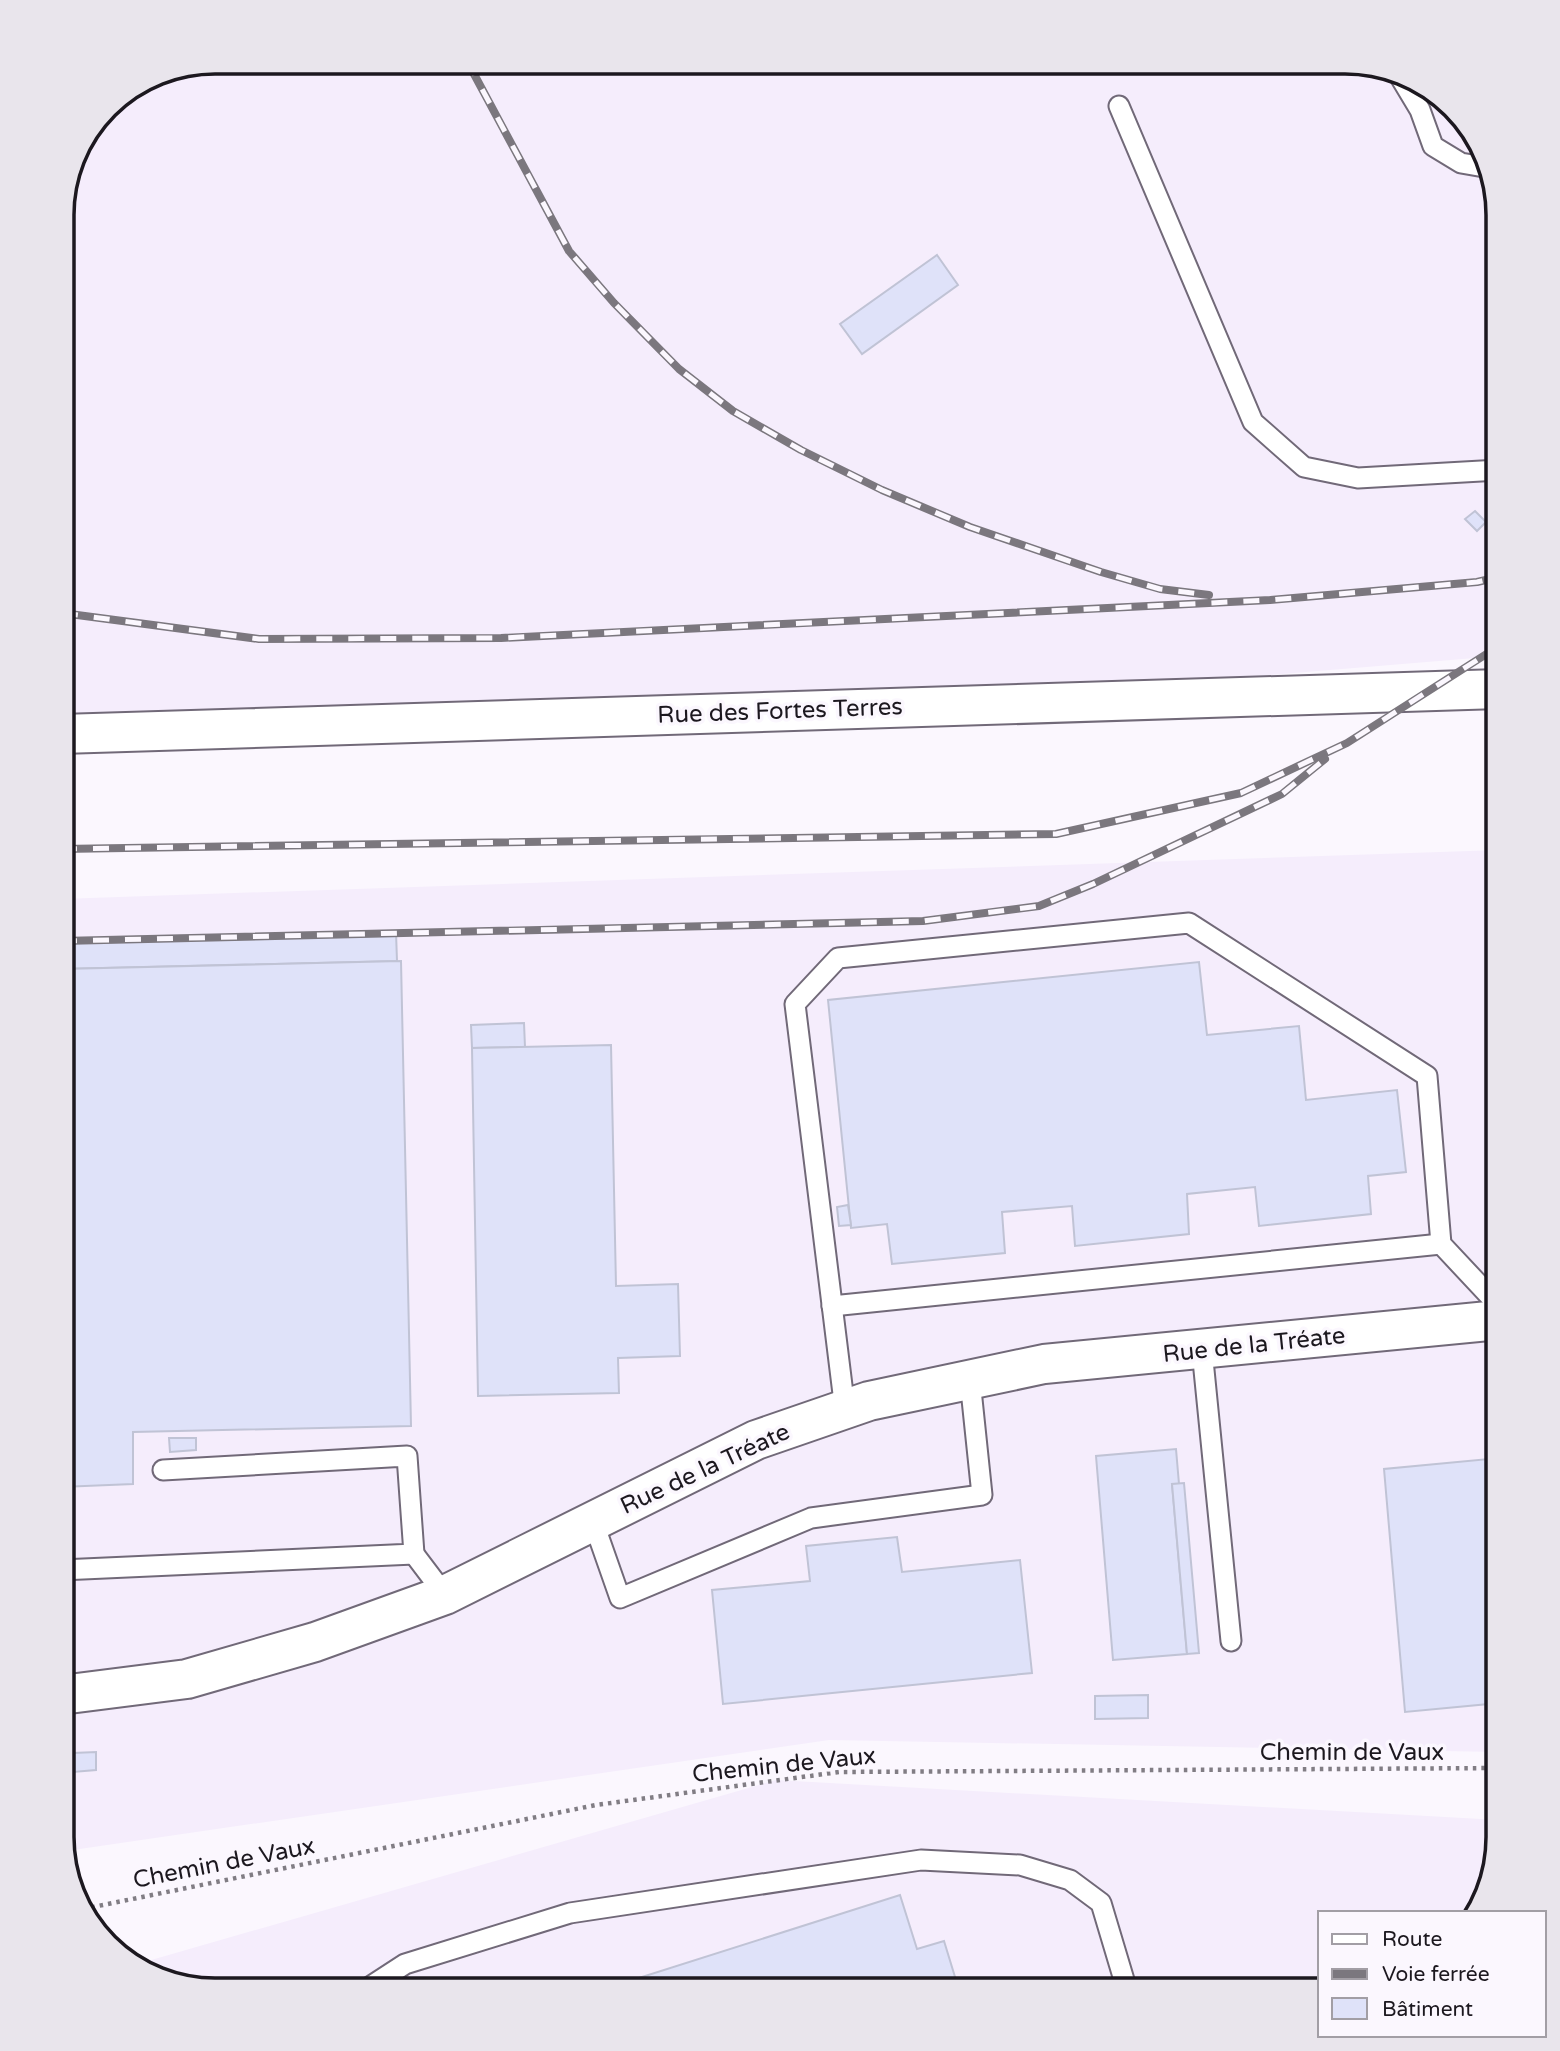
<svg xmlns="http://www.w3.org/2000/svg" width="1560" height="2051" font-family="'Varela Round',sans-serif">
<style>
.built{fill:#f5edfc}
.building{fill:#dfe2f9;stroke:#c0c3d5;stroke-width:2}
.lines{fill:none;stroke-linecap:round;stroke-linejoin:round}
.service-casing{stroke:#716978;stroke-width:23}
.minor-casing{stroke:#716978;stroke-width:42}
.tertiary-casing{stroke:#716978;stroke-width:42}
.path{stroke:#817d84;stroke-width:4.5;stroke-dasharray:3.5 5;stroke-linecap:butt}
.service{stroke:#fff;stroke-width:19}
.minor{stroke:#fff;stroke-width:38}
.tertiary{stroke:#fff;stroke-width:38}
.rail-casing{stroke:#7b777e;stroke-width:8}
.rail{stroke:#fbf7fe;stroke-width:5;stroke-dasharray:16;stroke-linecap:butt}
.labels{text-anchor:middle;dominant-baseline:central;stroke-width:7;stroke-linejoin:round;paint-order:stroke}
.street-label{font-size:24px;fill:#1c181f;stroke:#fbf7fe}
.rim{fill:none;stroke:#1c181f;stroke-width:3.5}
</style>
<rect width="100%" height="100%" fill="#fbf7fe"/>
<g class="built">
<path d="M215,61L1355,62L1422,82L1473,130L1499,215V656L980,699L62,723V204L77,147L113,100L156,73Z"/>
<path d="M1499,850V1752L829,1740L66,1851L61,1836V899Z"/>
<path d="M776,1780L1499,1820V1837L1478,1913H1320V1990H214L138,1969L134,1965Z"/>
</g>
<g class="building">
<path d="M937,255L958,285L862,354L840,324Z"/>
<path d="M1475,511L1486,522L1477,531L1465,519Z"/>
<path d="M396,932L397,961L61,969V939Z"/>
<path d="M401,961L411,1426L133,1432V1484L61,1487V969Z"/>
<path d="M1199,962L1207,1035L1299,1026L1306,1100L1397,1090L1406,1172L1368,1176L1371,1214L1259,1226L1255,1187L1187,1194L1189,1234L1075,1246L1072,1206L1002,1212L1005,1253L892,1264L887,1224L851,1228L828,1000Z"/>
<path d="M524,1023L525,1047L472,1048L471,1025Z"/>
<path d="M611,1045L616,1286L678,1284L680,1356L618,1358L619,1393L478,1396L472,1048Z"/>
<path d="M848,1205L851,1225L839,1226L837,1207Z"/>
<path d="M169,1438H196V1450L170,1452Z"/>
<path d="M1176,1449L1179,1484H1172L1187,1654L1113,1660L1096,1456Z"/>
<path d="M1499,1458V1703L1405,1712L1384,1469Z"/>
<path d="M1184,1483L1199,1653L1187,1654L1172,1484Z"/>
<rect x="61" y="1487" width="8" height="9"/>
<path d="M897,1537L902,1572L1020,1560L1032,1673L723,1704L712,1590L810,1581L806,1546Z"/>
<path d="M1148,1695V1718L1095,1719V1696Z"/>
<path d="M96,1752V1770L73,1772V1753Z"/>
<path d="M900,1895L917,1949L944,1941L959,1990H601Z"/>
</g>
<g class="lines">
<g class="service-casing">
<g id="service">
<path d="M1399,75L1420,110L1433,146L1461,163L1484,167"/>
<path d="M1119,106L1253,422L1304,467L1358,478L1499,470"/>
<path d="M832,1306L1441,1244"/>
<path d="M1202,1350L1231,1641"/>
<path d="M845,1410L795,1004L838,958L1189,923L1427,1076L1441,1244L1499,1306"/>
<path d="M593,1521L620,1598L811,1518L982,1495L970,1380"/>
<path d="M414,1554L445,1595"/>
<path d="M61,1570L414,1554L407,1456L163,1470"/>
<path d="M365,1990L405,1964L570,1913L921,1860L1020,1865L1070,1880L1101,1903L1127,1990"/>
</g>
</g>
<g class="minor-casing">
<path id="minor" d="M61,1695L187,1679L315,1642L445,1595L756,1440L869,1401L1044,1364L1499,1320"/>
</g>
<g class="tertiary-casing">
<path id="tertiary" d="M61,734L1499,689"/>
</g>
<path class="path" d="M83,1909L596,1805L839,1772L1499,1768"/>
<use href="#service" class="service"/>
<use href="#minor" class="minor"/>
<use href="#tertiary" class="tertiary"/>
<g class="rail-casing">
<g id="rail">
<path d="M467,61L569,251L614,303L679,369L733,411L801,450L882,490L970,527L1101,572L1160,589L1209,595"/>
<path d="M62,613L259,639L501,638L1270,600L1477,582L1499,577"/>
<path d="M61,849L1056,834L1241,793L1347,743L1499,646"/>
<path d="M61,941L923,921L1039,906L1093,884L1282,794L1325,759"/>
</g>
</g>
<use href="#rail" class="rail"/>
</g>
<g class="labels">
<g class="street-label">
<text transform="translate(780 711) rotate(-2)">Rue des Fortes Terres</text>
<text transform="translate(1254 1345) rotate(-6)">Rue de la Tréate</text>
<text transform="translate(705 1469) rotate(-25)">Rue de la Tréate</text>
<text x="1352" y="1752">Chemin de Vaux</text>
<text transform="translate(784 1765) rotate(-6)">Chemin de Vaux</text>
<text transform="translate(224 1863) rotate(-11)">Chemin de Vaux</text>
</g>
</g>
<path d="M0 0H1560V2051H0ZM215 74H1345A141 141 0 0 1 1486 215V1837A141 141 0 0 1 1345 1978H215A141 141 0 0 1 74 1837V215A141 141 0 0 1 215 74Z" fill="#e9e5ec" fill-rule="evenodd"/>
<path class="rim" d="M215 74H1345A141 141 0 0 1 1486 215V1837A141 141 0 0 1 1345 1978H215A141 141 0 0 1 74 1837V215A141 141 0 0 1 215 74Z"/>
<rect x="1318" y="1911" width="228" height="126" fill="#fbf7fe" stroke="#a29ea5" stroke-width="2"/>
<rect x="1332" y="1934" width="35" height="10" fill="#ffffff" stroke="#a29ea5" stroke-width="2"/>
<text x="1382" y="1946" font-size="21" fill="#1c181f">Route</text>
<rect x="1332" y="1969" width="35" height="10" fill="#7b777e" stroke="#a29ea5" stroke-width="2"/>
<text x="1382" y="1981" font-size="21" fill="#1c181f">Voie ferrée</text>
<rect x="1332" y="1998" width="35" height="21" fill="#dfe2f9" stroke="#a29ea5" stroke-width="2"/>
<text x="1382" y="2016" font-size="21" fill="#1c181f">Bâtiment</text>
</svg>
